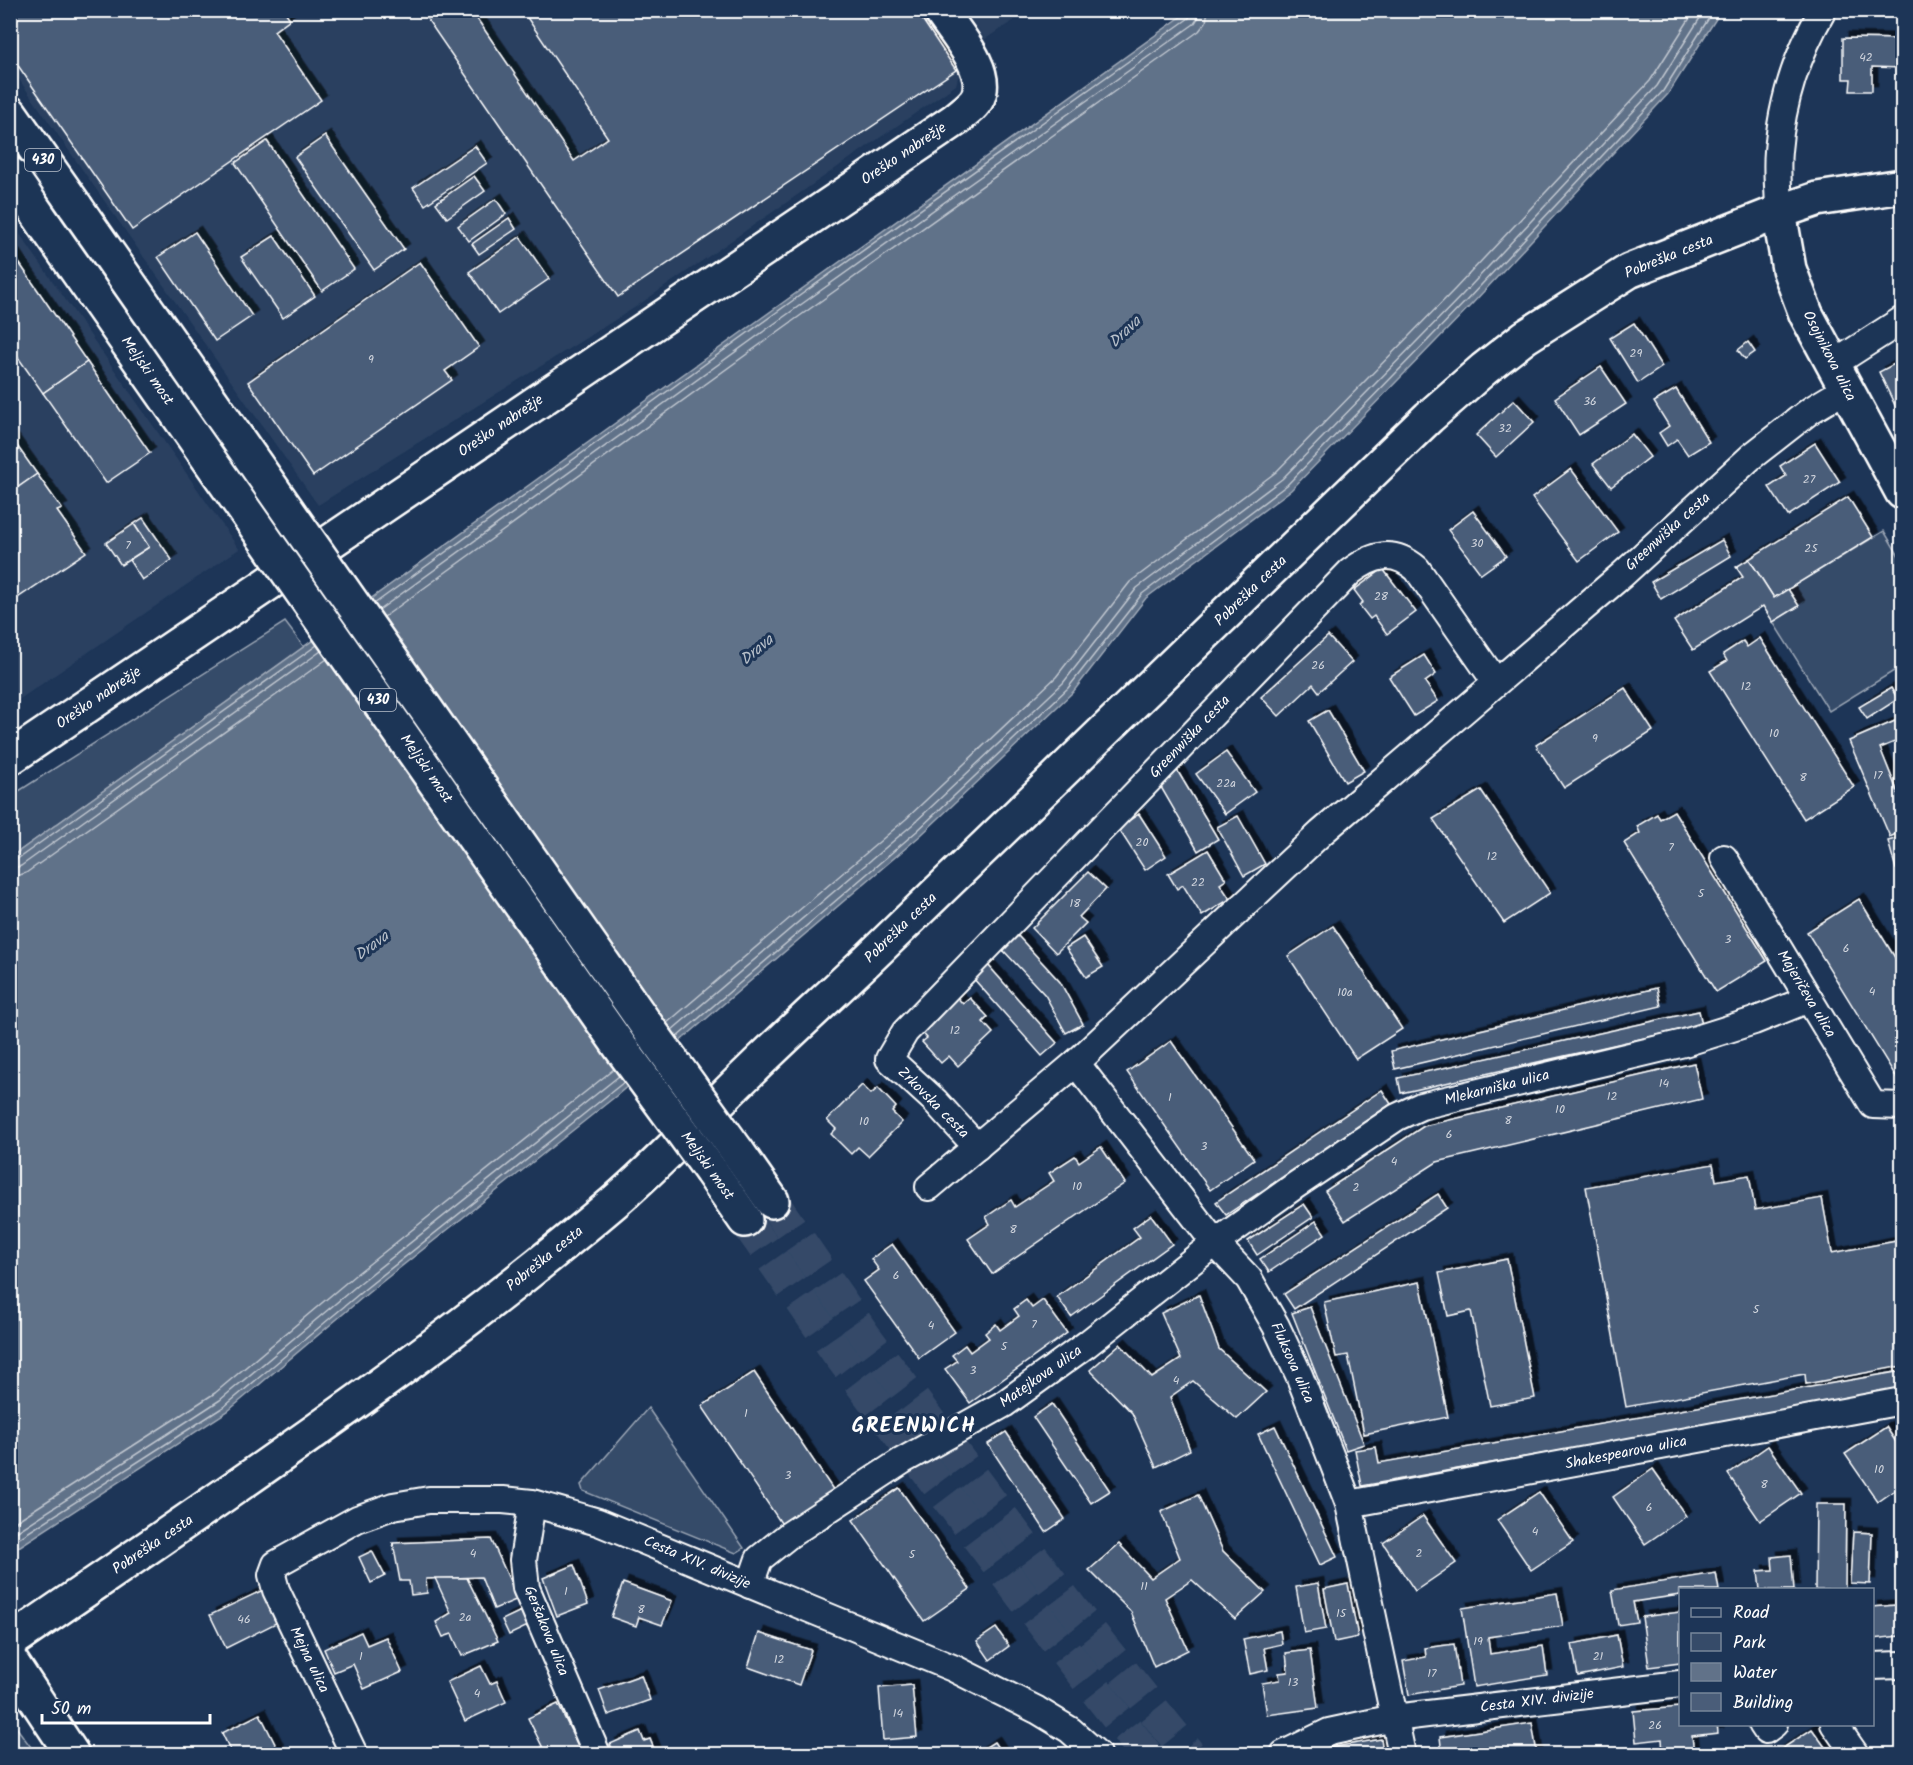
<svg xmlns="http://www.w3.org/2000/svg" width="1913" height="1765" font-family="Kalam,sans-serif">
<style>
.built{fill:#2a4161}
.green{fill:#364b69;stroke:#9aa5b4;stroke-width:1.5}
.water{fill:#617289;stroke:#a0aab8;stroke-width:1.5}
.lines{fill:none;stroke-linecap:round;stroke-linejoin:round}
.shore{stroke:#c0c7d0;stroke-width:1.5}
.building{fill:#4a5d79;stroke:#fff;stroke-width:1.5;filter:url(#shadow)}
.highway-tunnel{stroke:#344968;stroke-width:33;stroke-dasharray:33 16;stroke-linecap:butt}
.street-casing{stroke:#fff;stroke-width:30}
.secondary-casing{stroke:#fff;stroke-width:38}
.highway-casing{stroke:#fff;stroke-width:38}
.street{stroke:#1d3557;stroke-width:26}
.secondary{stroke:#1d3557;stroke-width:33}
.highway{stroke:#1d3557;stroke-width:33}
.highway-bridge-casing{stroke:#fff;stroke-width:38;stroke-linecap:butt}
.highway-bridge{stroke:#1d3557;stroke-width:33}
.labels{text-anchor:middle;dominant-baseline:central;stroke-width:6;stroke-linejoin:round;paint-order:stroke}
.number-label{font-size:12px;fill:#d2d6de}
.shield{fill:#1d3557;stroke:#bbc2cd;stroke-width:1.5}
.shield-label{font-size:14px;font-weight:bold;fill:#fff}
.street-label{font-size:15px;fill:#fff;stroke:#1d3557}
.water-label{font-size:16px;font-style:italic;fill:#b8c0ca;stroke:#1d3557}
.district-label{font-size:21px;font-weight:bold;letter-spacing:1.5px;fill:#fff;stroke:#1d3557}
</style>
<defs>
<filter id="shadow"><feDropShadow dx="5.5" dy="-5.5" stdDeviation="0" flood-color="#0009"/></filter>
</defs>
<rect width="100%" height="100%" fill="#1d3557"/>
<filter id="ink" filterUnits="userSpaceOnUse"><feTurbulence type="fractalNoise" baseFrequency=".0167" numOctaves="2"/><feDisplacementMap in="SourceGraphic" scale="12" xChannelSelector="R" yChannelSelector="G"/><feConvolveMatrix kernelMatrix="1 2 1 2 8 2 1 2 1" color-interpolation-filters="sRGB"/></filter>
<g filter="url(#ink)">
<g class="built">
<path d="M10,11H924L961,65L956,85L634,308L318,505L11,68Z"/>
<path d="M965,11H1028L985,39Z"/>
<path d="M10,220L239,549L11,705H10Z"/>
</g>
<g class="green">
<path d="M1884,531L1902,561V666L1829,711L1773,622L1799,606L1788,589Z"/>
<path d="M285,622L304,647L11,857V796Z"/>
<path d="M648,1408L744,1548L736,1553L583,1491L581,1485Z"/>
<path d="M11,1720L36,1754H11Z"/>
</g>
<path class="water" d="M1189,11H1721L1668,94L1472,304L1291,490L1146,598L1073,692L921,835L616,1096L368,1293L228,1411L11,1552V857Z"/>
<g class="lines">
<g class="shore">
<path d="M374,604L774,314L1189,18L1192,10"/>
<path d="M379,610L778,321L1194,24L1198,18L1199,10"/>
<path d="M384,617L783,328L1199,31L1206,22L1208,10"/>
<path d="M10,861L16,860L317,645"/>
<path d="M10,869L21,866L321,651"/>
<path d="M10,878L26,873L327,659"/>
<path d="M667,1023L906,819L1056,677L1130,582L1276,472L1455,289L1650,81L1695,10"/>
<path d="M672,1030L912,825L1063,683L1137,588L1282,479L1462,295L1657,86L1705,10"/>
<path d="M677,1037L917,831L1068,688L1142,594L1287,485L1467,300L1663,91L1714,10"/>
<path d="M10,1525L215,1393L354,1276L614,1069"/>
<path d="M10,1536L220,1400L360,1283L619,1076"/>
<path d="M10,1544L225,1406L365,1289L624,1082"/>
</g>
</g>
<g class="building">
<path d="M10,10H284L290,19L274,31L321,100L132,230L10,54Z"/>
<path d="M421,10H471L574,161L608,138L522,10H916L956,70L618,297Z"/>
<path d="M1843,38L1902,39V68L1872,67V91H1850L1851,79H1843Z"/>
<path d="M325,136L404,249L374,270L295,157Z"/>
<path d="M267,141L354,269L322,291L235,163Z"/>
<path d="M475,146L487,163L425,205L413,188Z"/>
<path d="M474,176L485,191L447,218L436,203Z"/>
<path d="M496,199L506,214L469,241L458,226Z"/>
<path d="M509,218L516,229L479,254L472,244Z"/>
<path d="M195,232L252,316L215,341L158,257Z"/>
<path d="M274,236L315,296L283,318L241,257Z"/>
<path d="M520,237L549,279L498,314L469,272Z"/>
<path d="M13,254L87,362L43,393L10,346V256Z"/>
<path d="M420,262L479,347L445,371L452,380L313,476L248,382Z"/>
<path d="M1634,323L1662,367L1638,383L1610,338Z"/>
<path d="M1748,342L1755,352L1745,359L1738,350Z"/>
<path d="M1902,360V420L1879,372Z"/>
<path d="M87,362L150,453L106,483L43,393Z"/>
<path d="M1601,367L1626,404L1579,435L1555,398Z"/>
<path d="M1676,389L1709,442L1688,455L1677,439L1667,446L1659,433L1669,426L1654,402Z"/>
<path d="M1514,400L1534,422L1496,457L1476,435Z"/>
<path d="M1632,434L1650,457L1611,487L1593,464Z"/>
<path d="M10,436L37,474L10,493Z"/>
<path d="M1815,443L1840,482L1788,516L1769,487L1786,476L1780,466Z"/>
<path d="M1571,469L1618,532L1579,561L1532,498Z"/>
<path d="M37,474L62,509L57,511L86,552L10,603V493Z"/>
<path d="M1848,497L1873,537L1774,598L1749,559Z"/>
<path d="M1473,511L1506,556L1481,574L1448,530Z"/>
<path d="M143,518L172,560L142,580L129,560L149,547L134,524Z"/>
<path d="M134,524L149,547L121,565L106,543Z"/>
<path d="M1722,540L1731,556L1661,599L1651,582Z"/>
<path d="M1749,559L1774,598L1788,589L1799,606L1773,622L1763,606L1693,650L1674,621L1743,577L1736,567Z"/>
<path d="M1383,569L1416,612L1387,634L1374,616L1370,619L1359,605L1363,602L1354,590Z"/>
<path d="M1328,636L1352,662L1319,692L1313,684L1279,716L1261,697Z"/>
<path d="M1760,638L1854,787L1804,819L1710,671L1727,661L1723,654L1743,641L1747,647Z"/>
<path d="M1424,655L1436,674L1425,682L1438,701L1414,716L1389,677Z"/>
<path d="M1625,688L1653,731L1564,788L1536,745Z"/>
<path d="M1891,688L1898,699L1867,719L1859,707Z"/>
<path d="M1328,710L1364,771L1345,782L1309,721Z"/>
<path d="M1902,718V739L1880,748L1902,803V831L1890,837L1849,741Z"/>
<path d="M1226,752L1255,792L1225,814L1196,774Z"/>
<path d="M1177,770L1218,839L1198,851L1158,782Z"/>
<path d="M1481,790L1550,893L1504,923L1433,819Z"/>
<path d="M1674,811L1767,961L1716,992L1624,843L1640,833L1637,826L1657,814L1660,819Z"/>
<path d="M1139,814L1166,856L1145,870L1118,828Z"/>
<path d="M1238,816L1265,864L1244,876L1217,827Z"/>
<path d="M1902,837V867L1896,869L1888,841Z"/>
<path d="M1208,850L1226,880L1220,884L1230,899L1202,916L1183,885L1177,889L1168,874Z"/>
<path d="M1088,872L1106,889L1079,917L1086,923L1056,953L1032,928Z"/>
<path d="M1859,899L1902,969V1077L1898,1080L1807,932Z"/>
<path d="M1333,926L1402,1029L1356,1059L1288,956Z"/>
<path d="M1018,936L1060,982L1083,1024L1066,1033L1045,995L1003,950Z"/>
<path d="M1083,937L1103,967L1086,977L1066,948Z"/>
<path d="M988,965L1057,1043L1042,1056L973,978Z"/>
<path d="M1657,988L1661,1006L1395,1069L1391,1051Z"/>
<path d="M954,994L963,1004L970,998L988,1017L983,1022L993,1033L958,1066L949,1056L941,1063L922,1042L927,1038L918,1028Z"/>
<path d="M1699,1011L1702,1025L1401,1093L1398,1078Z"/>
<path d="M1171,1041L1254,1159L1210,1190L1127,1072Z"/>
<path d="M1694,1063L1702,1099L1437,1162L1345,1221L1325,1191L1424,1126Z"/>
<path d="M862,1085L871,1094L878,1088L896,1107L892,1112L902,1122L868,1156L858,1147L851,1154L831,1134L836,1129L827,1120Z"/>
<path d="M1382,1090L1391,1104L1226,1215L1216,1202Z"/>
<path d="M1101,1147L1125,1183L992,1274L968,1239L990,1224L986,1217L1011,1200L1015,1207L1054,1181L1049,1173L1075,1156L1079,1162Z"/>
<path d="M1713,1164L1716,1181L1749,1175L1755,1210L1822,1198L1832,1253L1902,1240V1366L1806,1384L1805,1374L1626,1407L1586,1187Z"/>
<path d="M1438,1194L1447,1208L1294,1309L1284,1294Z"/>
<path d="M1304,1204L1313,1217L1257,1255L1248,1241Z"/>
<path d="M1151,1215L1172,1244L1071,1317L1057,1297L1140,1237L1133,1228Z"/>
<path d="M1316,1221L1325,1234L1269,1272L1260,1259Z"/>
<path d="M892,1244L955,1332L919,1358L864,1281L879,1270L871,1259Z"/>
<path d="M1507,1259L1535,1398L1490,1406L1471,1311L1448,1316L1439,1273Z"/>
<path d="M1420,1282L1448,1417L1364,1434L1348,1355L1336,1357L1324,1302Z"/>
<path d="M1199,1295L1219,1349L1266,1392L1237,1419L1193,1381L1170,1397L1190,1450L1156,1467L1132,1413L1090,1370L1120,1344L1152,1378L1181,1359L1161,1313Z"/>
<path d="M1026,1300L1032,1308L1043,1300L1067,1333L970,1403L945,1369L957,1361L952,1355L965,1345L970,1352L989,1338L985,1333L996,1324L1000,1330L1019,1316L1014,1309Z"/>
<path d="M1310,1307L1364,1444L1346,1450L1292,1313Z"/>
<path d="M1902,1371V1390L1362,1486L1355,1450L1376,1447L1379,1463Z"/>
<path d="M754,1372L834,1491L783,1526L702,1406Z"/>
<path d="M1052,1404L1110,1491L1091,1503L1033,1417Z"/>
<path d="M1275,1426L1337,1557L1320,1565L1258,1434Z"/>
<path d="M1886,1427L1902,1451V1485L1878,1502L1845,1454Z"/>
<path d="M1006,1432L1065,1519L1046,1532L988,1444Z"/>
<path d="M1768,1446L1801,1493L1760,1521L1728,1474Z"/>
<path d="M1653,1469L1686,1516L1645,1544L1613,1497Z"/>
<path d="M899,1488L970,1589L924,1621L853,1520Z"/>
<path d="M1539,1492L1573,1542L1531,1570L1497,1520Z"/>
<path d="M1198,1495L1223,1551L1265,1592L1235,1619L1192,1580L1165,1598L1188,1650L1154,1667L1131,1612L1089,1570L1119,1544L1151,1578L1180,1558L1161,1512Z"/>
<path d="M1816,1504H1846L1845,1590H1815Z"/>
<path d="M1423,1516L1456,1563L1415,1591L1383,1543Z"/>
<path d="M1853,1532L1872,1533L1870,1584L1850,1583Z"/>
<path d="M491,1539L518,1599L494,1609L481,1577L426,1579L427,1593L411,1595L409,1581H400L393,1543Z"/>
<path d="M1899,1547L1902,1548V1569L1895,1568Z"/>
<path d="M372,1551L385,1576L371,1583L359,1557Z"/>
<path d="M1791,1555L1794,1590H1760L1758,1571L1773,1570L1772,1557Z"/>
<path d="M574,1565L588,1604L557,1616L543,1578Z"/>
<path d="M1716,1573L1719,1590H1680V1595L1633,1602L1637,1622L1618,1625L1612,1590Z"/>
<path d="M435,1578H467L498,1641L462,1656L452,1634L443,1637L436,1622L451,1613Z"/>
<path d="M623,1583L672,1601L662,1625L639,1617L636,1626L611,1617Z"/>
<path d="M1318,1583L1326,1629L1304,1633L1296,1587Z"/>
<path d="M1348,1584L1358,1637L1334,1642L1324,1589Z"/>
<path d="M263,1590L278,1622L226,1648L210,1615Z"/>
<path d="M1557,1593L1563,1626L1488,1637L1490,1654L1543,1646L1547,1675L1474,1687L1462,1608Z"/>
<path d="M1896,1605L1900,1636L1872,1639V1607Z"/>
<path d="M521,1611L528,1626L509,1635L502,1620Z"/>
<path d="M1680,1612V1663L1649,1667L1642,1617Z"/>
<path d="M996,1628L1009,1646L990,1660L977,1641Z"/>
<path d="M1280,1631L1282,1644L1264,1648L1268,1670L1250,1674L1243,1639Z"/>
<path d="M361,1632L367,1645L386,1637L402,1672L364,1689L353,1664L334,1672L324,1649Z"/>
<path d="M759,1633L811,1650L799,1685L748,1667Z"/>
<path d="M1617,1635L1623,1667L1578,1676L1572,1644Z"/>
<path d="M1454,1644L1460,1686L1409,1695L1403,1661L1426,1657L1425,1648Z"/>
<path d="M1310,1650L1318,1708L1267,1715L1262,1683L1280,1680L1279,1673L1288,1672L1286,1653Z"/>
<path d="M481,1666L490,1684L497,1681L506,1702L465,1721L447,1682Z"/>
<path d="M641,1675L650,1700L608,1715L599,1690Z"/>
<path d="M912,1685L917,1737L883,1740L879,1688Z"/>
<path d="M558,1704L582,1754H546L528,1718Z"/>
<path d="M1680,1707V1724H1717L1718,1733L1692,1736L1694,1754H1663L1662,1739L1636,1742L1633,1711Z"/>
<path d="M260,1714L280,1754H232L222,1733Z"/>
<path d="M1532,1723L1537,1754H1442L1440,1737Z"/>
<path d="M1812,1729L1830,1754H1774Z"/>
<path d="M640,1731L644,1741L650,1739L656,1754H615L610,1744Z"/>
<path d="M1381,1739L1383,1754H1330L1329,1748Z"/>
<path d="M994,1742L1002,1754H975Z"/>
</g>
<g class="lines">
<g class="highway-tunnel">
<path d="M772,1201L864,1335L1074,1612L1189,1754"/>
<path d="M745,1220L837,1352L1048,1630L1146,1754"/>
</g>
<g class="street-casing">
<g id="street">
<path d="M1779,212C1779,192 1776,171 1778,151C1782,101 1797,54 1823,10"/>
<path d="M1832,365L1902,320"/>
<path d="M1724,858L1873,1105L1902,1106"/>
<path d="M1076,1063L1215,1243L1249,1279L1276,1326L1299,1375L1349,1504L1402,1754"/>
<path d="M977,1147L935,1101L889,1059L905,1032L1350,572C1374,554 1393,549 1417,569L1495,681"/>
<path d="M929,1187L1076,1063L1321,833L1622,575L1752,456L1811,410L1846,389"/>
<path d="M532,1503L523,1560L526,1588L597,1754"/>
<path d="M1349,1504L1902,1401"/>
<path d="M750,1585L759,1559L789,1535L902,1461L1004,1404L1087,1344L1215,1243L1296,1185L1397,1117L1421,1106L1684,1043L1754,1021L1809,999"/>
<path d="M1872,1666L1902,1665"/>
<path d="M1762,1724L1766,1730L1774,1724"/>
<path d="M1834,1724L1855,1754"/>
<path d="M354,1754L276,1590L272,1575L276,1564L357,1519L393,1506L429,1500H503L532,1503L598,1522L955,1669L1037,1710L1070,1730L1097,1754"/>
<path d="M1284,1754L1329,1732L1394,1718L1680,1684"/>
</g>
</g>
<g class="secondary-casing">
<g id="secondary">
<path d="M1779,212L1789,269L1806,314L1902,492"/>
<path d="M302,560L373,661"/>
<path d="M10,758L955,120C963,113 974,106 978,97C990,70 954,32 940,10"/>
<path d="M10,1642C215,1501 423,1364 613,1203C661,1162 703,1116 749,1072C794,1028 841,986 886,942C1068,768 1249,593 1429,417L1484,369L1525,337L1629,271L1779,212L1817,199L1902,186"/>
<path d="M10,1660L72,1754"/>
</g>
</g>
<g class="highway-casing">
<g id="highway">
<path d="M10,113L76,207"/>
<path d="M10,174L47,228"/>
<path d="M737,1151L772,1201"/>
<path d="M711,1171L745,1220"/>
</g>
</g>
<use href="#street" class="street"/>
<use href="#secondary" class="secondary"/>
<use href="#highway" class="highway"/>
<g class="highway-bridge-casing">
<g id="highway-bridge">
<path d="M76,207L649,1029L737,1151"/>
<path d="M47,228L621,1048L711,1171"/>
</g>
</g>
<use href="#highway-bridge" class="highway-bridge"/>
</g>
</g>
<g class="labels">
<g class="number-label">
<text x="1866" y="57">42</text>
<text x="1636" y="353">29</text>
<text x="371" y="359">9</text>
<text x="1590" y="401">36</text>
<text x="1505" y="428">32</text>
<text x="1809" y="479">27</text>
<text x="1477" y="543">30</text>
<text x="128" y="545">7</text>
<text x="1811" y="548">25</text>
<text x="1381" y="596">28</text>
<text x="1318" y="665">26</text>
<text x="1746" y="686">12</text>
<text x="1774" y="733">10</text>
<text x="1595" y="738">9</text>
<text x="1878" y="775">17</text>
<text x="1803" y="777">8</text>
<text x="1226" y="783">22a</text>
<text x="1142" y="842">20</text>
<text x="1671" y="847">7</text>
<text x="1492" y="856">12</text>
<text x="1198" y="882">22</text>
<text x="1701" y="893">5</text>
<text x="1075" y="903">18</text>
<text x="1728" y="939">3</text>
<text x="1846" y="948">6</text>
<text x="1872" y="991">4</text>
<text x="1345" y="992">10a</text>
<text x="955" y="1030">12</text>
<text x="1664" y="1083">14</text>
<text x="1612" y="1096">12</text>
<text x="1170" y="1097">1</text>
<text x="1560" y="1109">10</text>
<text x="1508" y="1120">8</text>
<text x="864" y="1121">10</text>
<text x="1449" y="1134">6</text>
<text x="1204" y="1146">3</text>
<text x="1394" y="1161">4</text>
<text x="1077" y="1186">10</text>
<text x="1356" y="1187">2</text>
<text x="1013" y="1229">8</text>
<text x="896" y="1275">6</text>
<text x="1756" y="1309">5</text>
<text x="1034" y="1324">7</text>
<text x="931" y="1325">4</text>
<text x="1004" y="1346">5</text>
<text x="973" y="1370">3</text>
<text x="1176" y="1380">4</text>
<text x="746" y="1413">1</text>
<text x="1879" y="1469">10</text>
<text x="788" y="1475">3</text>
<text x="1764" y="1484">8</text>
<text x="1649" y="1507">6</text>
<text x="1535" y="1531">4</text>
<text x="473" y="1553">4</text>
<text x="1419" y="1553">2</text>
<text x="912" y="1554">5</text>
<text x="1144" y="1586">11</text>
<text x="566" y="1591">1</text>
<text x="641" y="1609">8</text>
<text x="1341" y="1613">15</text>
<text x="465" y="1617">2a</text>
<text x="244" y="1619">46</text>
<text x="1478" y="1641">19</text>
<text x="361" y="1656">1</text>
<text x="1598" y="1656">21</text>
<text x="779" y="1659">12</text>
<text x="1432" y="1673">17</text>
<text x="1293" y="1682">13</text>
<text x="477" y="1693">4</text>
<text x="898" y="1713">14</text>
<text x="1655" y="1725">26</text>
</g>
<g class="shield">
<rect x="25" y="149" width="36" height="22" rx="4.5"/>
<rect x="360" y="689" width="36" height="22" rx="4.5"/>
</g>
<g class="shield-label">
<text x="43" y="160">430</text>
<text x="378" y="700">430</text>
</g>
<g class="street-label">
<text transform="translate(904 154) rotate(-34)">Oreško nabrežje</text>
<text transform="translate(1669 257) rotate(-22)">Pobreška cesta</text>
<text transform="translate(1829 356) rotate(63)">Osojnikova ulica</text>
<text transform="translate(147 371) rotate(55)">Meljski most</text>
<text transform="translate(501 426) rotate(-34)">Oreško nabrežje</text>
<text transform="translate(1668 532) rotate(-42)">Greenwiška cesta</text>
<text transform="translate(1251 591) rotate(-44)">Pobreška cesta</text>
<text transform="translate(99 698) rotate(-34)">Oreško nabrežje</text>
<text transform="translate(1190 737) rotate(-46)">Greenwiška cesta</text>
<text transform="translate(426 769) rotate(55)">Meljski most</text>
<text transform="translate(901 928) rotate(-44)">Pobreška cesta</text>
<text transform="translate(1806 994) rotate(59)">Majeričeva ulica</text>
<text transform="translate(1497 1088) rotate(-14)">Mlekarniška ulica</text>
<text transform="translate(933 1103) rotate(45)">Zrkovska cesta</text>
<text transform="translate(707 1166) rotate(54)">Meljski most</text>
<text transform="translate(545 1259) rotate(-39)">Pobreška cesta</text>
<text transform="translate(1292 1363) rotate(66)">Fluksova ulica</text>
<text transform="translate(1041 1377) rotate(-35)">Matejkova ulica</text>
<text transform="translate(1626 1453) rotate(-11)">Shakespearova ulica</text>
<text transform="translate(153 1545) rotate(-34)">Pobreška cesta</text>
<text transform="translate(697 1563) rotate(23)">Cesta XIV. divizije</text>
<text transform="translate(546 1631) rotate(68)">Geršakova ulica</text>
<text transform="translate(309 1660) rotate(64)">Mejna ulica</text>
<text transform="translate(1537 1701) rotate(-7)">Cesta XIV. divizije</text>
</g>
<g class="water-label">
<text transform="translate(1125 332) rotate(-44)">Drava</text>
<text transform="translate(757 650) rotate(-40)">Drava</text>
<text transform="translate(372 946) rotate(-37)">Drava</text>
</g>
<g class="district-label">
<text x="914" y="1426">GREENWICH</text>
</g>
</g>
<rect width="1913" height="1765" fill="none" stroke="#1d3557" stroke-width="36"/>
<rect x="18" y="18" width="1877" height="1729" fill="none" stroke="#fff" stroke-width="2" filter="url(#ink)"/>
<rect x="1679" y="1588" width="195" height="138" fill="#1d3557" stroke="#77869a" stroke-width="1.5"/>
<rect x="1691" y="1608" width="30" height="9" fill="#1d3557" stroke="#77869a" stroke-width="1.5"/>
<text x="1733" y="1618" font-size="18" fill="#ffffff">Road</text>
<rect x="1691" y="1633" width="30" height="18" fill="#364b69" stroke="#77869a" stroke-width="1.5"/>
<text x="1733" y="1648" font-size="18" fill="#ffffff">Park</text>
<rect x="1691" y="1663" width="30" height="18" fill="#617289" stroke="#77869a" stroke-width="1.5"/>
<text x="1733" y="1678" font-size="18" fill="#ffffff">Water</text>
<rect x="1691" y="1693" width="30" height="18" fill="#4a5d79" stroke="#77869a" stroke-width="1.5"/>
<text x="1733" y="1708" font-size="18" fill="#ffffff">Building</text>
<path d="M42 1714v9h168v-9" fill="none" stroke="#ffffff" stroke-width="3"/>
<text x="51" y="1714" font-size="18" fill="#ffffff" stroke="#1d3557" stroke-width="4.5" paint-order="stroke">50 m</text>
</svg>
